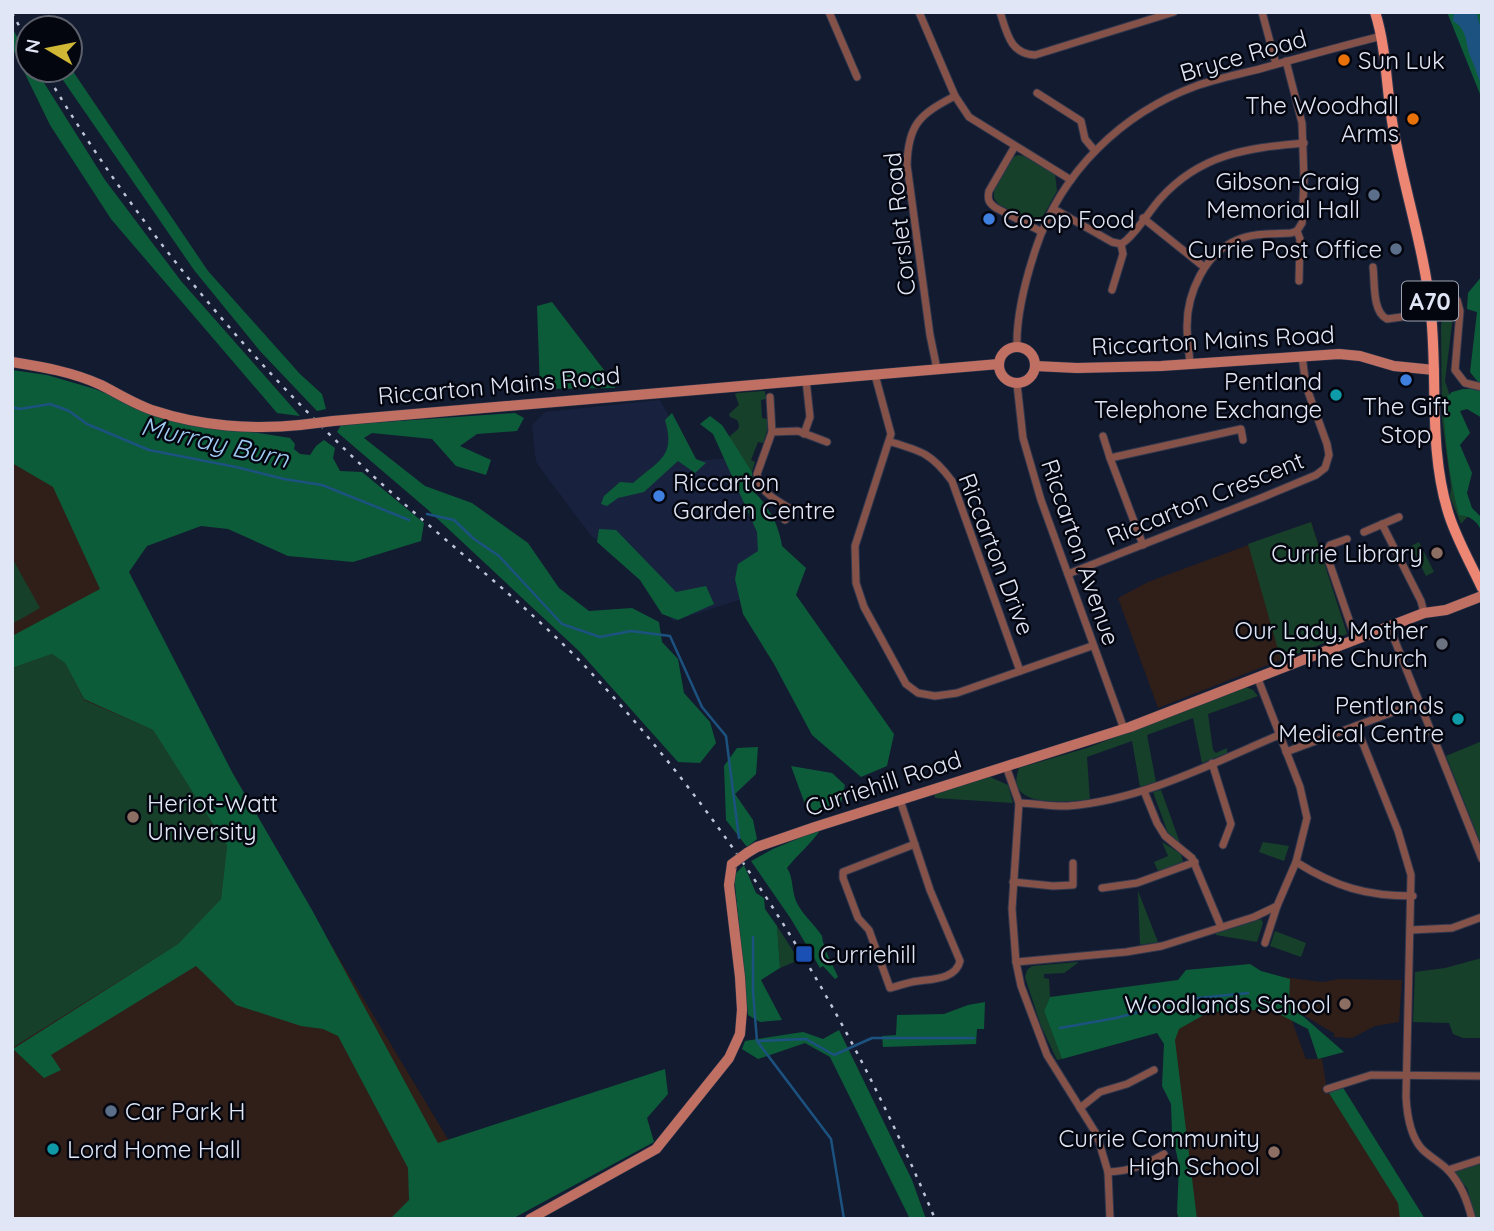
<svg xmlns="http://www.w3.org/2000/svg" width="1494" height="1231" font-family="Quicksand,sans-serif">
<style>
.built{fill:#18223e}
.education{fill:#301e18}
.green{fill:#17402a}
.forest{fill:#0d5c39}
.water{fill:#1c527f}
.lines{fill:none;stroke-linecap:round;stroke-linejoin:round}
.stream{stroke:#1c527f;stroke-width:2.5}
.street-casing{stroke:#30374d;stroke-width:9}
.secondary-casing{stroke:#30374d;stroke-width:11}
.primary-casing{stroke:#30374d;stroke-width:12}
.street{stroke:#845249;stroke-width:7}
.secondary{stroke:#c07062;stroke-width:10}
.primary{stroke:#ee8674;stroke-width:10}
.rail{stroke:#bfc5d6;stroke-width:2.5;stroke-dasharray:3.5 7;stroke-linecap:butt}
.secondary-bridge-casing{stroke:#30374d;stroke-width:11;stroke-linecap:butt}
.secondary-bridge{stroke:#c07062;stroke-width:10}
.food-dot{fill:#e8710a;stroke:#04060f;stroke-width:2.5}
.service-dot{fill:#5c6f8a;stroke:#04060f;stroke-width:2.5}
.shop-dot{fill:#3f7fe0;stroke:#04060f;stroke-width:2.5}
.culture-dot{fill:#0f9aa8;stroke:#04060f;stroke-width:2.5}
.education-dot{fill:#8d6e63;stroke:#04060f;stroke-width:2.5}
.worship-dot{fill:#6b7280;stroke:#04060f;stroke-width:2.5}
.transit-dot{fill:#1a4fb4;stroke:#04060f;stroke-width:2.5}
.labels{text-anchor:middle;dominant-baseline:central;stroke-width:5;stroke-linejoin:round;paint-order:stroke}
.shield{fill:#04060f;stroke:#9ea3b1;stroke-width:2}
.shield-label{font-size:23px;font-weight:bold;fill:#e0e6f6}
.street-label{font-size:24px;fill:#e0e6f6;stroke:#04060f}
.poi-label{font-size:24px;fill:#e0e6f6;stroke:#04060f;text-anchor:end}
.water-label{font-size:26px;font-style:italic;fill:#9fcaf3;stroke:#04060f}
</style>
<rect width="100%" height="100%" fill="#131b31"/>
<path class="built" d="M660,400L693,461L732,458L769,515L773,589L673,621L627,554L592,537L547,477L536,462L532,425L545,412Z"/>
<g class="education">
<path d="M12,415L496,1219H12Z"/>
<path d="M1311,522L1347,634L1158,708L1118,598L1148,582Z"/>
<path d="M1259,974L1323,982L1339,979L1402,980L1399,1022L1375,1026L1352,1038L1333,1037L1335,1034L1292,1008L1286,999Z"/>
<path d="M1253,1007L1289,1013L1306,1059H1322L1327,1089L1399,1202L1401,1219H1191L1163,1012Z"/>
</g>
<g class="green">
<path d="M1018,155L1024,156L1055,174L1057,191L1043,216L1029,220L998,204L994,198V191L1013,157Z"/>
<path d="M1444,301L1451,302L1454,308L1445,381L1449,393L1446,417L1468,516L1461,524L1450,497L1451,486L1442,420L1441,327Z"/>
<path d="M765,391L766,399L761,400L762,418L767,419V431L763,443L758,442L751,460L755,462L752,472L729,437C734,431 743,430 737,420L730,417L729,414L739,405L735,394L737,393Z"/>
<path d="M1311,522L1347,634L1281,660L1248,544Z"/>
<path d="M1419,542L1434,572L1426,576L1411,546Z"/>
<path d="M12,558L40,608L12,624Z"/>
<path d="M52,654L65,663L84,700L153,730L227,846L221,899L178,944L12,1048V668Z"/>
<path d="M1246,687L1253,690L1258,696L1208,714L1213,750L1216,753L1227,748V753L1202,763L1193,718L1147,735L1156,782L1140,787L1132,741L1087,757L1090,800C1066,801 1003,810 1019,768L1087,748Z"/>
<path d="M1482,741V847L1446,756Z"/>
<path d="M990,777L1008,785L1013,803L935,798L934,794Z"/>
<path d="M1161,790L1180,843L1168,833L1153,792Z"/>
<path d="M1162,842L1181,854L1183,862L1158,871L1154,862L1168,856Z"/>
<path d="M1263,842L1289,846L1284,861L1259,852Z"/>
<path d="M1138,891L1158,942L1140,945Z"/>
<path d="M1261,919L1263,923L1257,942L1216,935V933Z"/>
<path d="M777,926L799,960L780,968Z"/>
<path d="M1275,931L1306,943L1301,957L1270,946Z"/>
<path d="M1482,958V1038H1463L1453,1034L1449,1023L1413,1022L1415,972L1445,968Z"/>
<path d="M1079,962L1064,973L1044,974V978L1049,979L1050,997L1044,1011L1062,1059L1057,1060L1041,1026L1025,977L1027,970L1032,966Z"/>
<path d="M1482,1163V1219H1476L1467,1188L1455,1174L1457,1169Z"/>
</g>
<g class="forest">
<path d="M1447,12H1482V99Z"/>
<path d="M12,28L28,55V70H36L105,180L181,281L300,416L277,413L111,219L50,125L12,47Z"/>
<path d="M70,67L208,271L300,374L322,394L326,409L317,411L260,351L194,270L56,70H70Z"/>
<path d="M1482,276V382H1478L1470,372L1477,312L1467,309L1468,293Z"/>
<path d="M552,302L614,383L615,388L540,389L537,306Z"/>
<path d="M12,370L47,375L95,389L169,419L290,438L295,444L294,449L300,454L310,455L316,446L324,440L335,448L333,458L340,471L362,472L424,523L421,541L353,562L288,556L228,529L201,526L147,546L129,572L232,772L312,910L438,1143L665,1069L668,1094L647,1118L654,1142L512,1219H390L409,1200L408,1168L338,1036L323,1029L301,1026L236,1005L196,966L51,1055L61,1070L44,1078L13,1049L178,944L221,899L227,846L153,730L84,699L65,663L52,654L12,668V636L100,589L53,487L12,463Z"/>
<path d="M1463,389H1482V418L1467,409L1460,411L1470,433L1460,445L1472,473L1467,493L1472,508L1482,518V534C1479,522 1471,516 1459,515C1449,477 1445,439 1443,400L1452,392Z"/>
<path d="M515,413L524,418L517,431L477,434L460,446L491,460L486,475L456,466L432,439L372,433L364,438L425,486L472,503L528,543L559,588L589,611L632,608L659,622L662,642L678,659L684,693L710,722L716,743L700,763L678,762L579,651L427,509L337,432L341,425Z"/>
<path d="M672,413L696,459L706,463L695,473L678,461L644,492L618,498L607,506L601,504L604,496L620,482L633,483C659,460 676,457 665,420Z"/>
<path d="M710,416L722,425L752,472L754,492C769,506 779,526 782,546L806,568L796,595L894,734L887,766L861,777L812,735L774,664L743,614L735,579L738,564L758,551L757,532L713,434L700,424Z"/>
<path d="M599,529L616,530L676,592L706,586L714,604L678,620L662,614L640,580L597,542Z"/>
<path d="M758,747L756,774L735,794L753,820L757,839L747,847L726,820L724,766L737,748Z"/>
<path d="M791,766L832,773L845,785L840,807L809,815Z"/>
<path d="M821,829C811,844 798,854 787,868C794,878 791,893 798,905C804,916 815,925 822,936C823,948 833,965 838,977L835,979L823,966L820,968L791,919L751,861L773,849Z"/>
<path d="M744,865L756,893L764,898L765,909L777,926L780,968L761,980L782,1020L760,1022L748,1015L734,875Z"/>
<path d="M1250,964L1261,971L1290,979L1289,1004L1344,1052L1318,1059L1308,1029L1275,1012L1256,1010L1209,1012L1179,1029L1175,1040L1197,1219H1179L1177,1213L1179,1165L1172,1133L1171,1104L1162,1086L1164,1044L1157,1033L1062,1059L1044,1011L1050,997L1178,980L1186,970Z"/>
<path d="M985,1002L984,1029H977L976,1044L883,1047L882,1036L896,1035L897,1015L944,1014L968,1005Z"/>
<path d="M839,1030L912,1180L926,1219H910L830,1057L805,1043L758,1059L742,1049L745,1041L803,1032L823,1039Z"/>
<path d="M1342,1086L1425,1219H1400L1398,1203L1329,1093Z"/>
</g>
<path class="water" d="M1454,12H1476L1482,32V88C1478,77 1475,66 1470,56C1465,42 1468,30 1453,21Z"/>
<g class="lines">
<g class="stream">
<path d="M12,407L20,409L50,404L69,411L87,424L149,450L236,467L284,479L322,485L409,520"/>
<path d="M427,514L454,520L474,539L499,556L562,624L600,637L631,631L670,636L702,707L726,736L739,838"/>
<path d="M753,937V992L757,1041L831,1139L844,1219"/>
<path d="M1060,1028L1116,1018L1188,999L1248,993"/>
<path d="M757,1041L806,1039L834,1055L872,1038H974"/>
</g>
<g class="street-casing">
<g id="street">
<path d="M829,12L857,77"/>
<path d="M919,12L955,96L969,117L1071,180"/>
<path d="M1000,12C1007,33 1010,54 1035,55L1174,12"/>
<path d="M1262,12L1276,64"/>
<path d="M1286,61L1302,123L1304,179L1302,223L1297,231L1300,239L1299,281"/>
<path d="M1037,93L1081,121L1085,139L1095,151"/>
<path d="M1015,146L989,191C987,200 989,203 996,208L1042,232"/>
<path d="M1054,209L1112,242L1121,244"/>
<path d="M1143,218L1204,267"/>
<path d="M1373,267C1375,282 1372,312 1387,319L1431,313"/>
<path d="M1112,290L1123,254L1121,244C1133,238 1150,210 1160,199C1200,154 1247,148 1304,143"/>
<path d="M1429,294H1449L1457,300L1460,311L1455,370L1465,383L1482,387"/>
<path d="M1017,347C1016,315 1026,278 1036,248C1061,172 1122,113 1196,86C1218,78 1241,74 1263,68C1302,57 1342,46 1382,36"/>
<path d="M1190,364C1189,351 1187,338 1187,326C1187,293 1205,253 1237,240C1253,233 1273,234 1291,233L1297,231"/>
<path d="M937,369L930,335L907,165C908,124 920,114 955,96"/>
<path d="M875,375L891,434L855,546L856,583L864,607L906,684L918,693L935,696L957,693L1092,646"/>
<path d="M1017,384L1023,438L1041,500L1124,729"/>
<path d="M770,397L772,432"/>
<path d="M804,434L810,417L806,380"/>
<path d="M1103,436L1110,458"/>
<path d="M891,442C922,451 932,454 952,481L1020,671"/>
<path d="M785,520L789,508C775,499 759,492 757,474L772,432L798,431L827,442"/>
<path d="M1382,524L1421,601L1424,613"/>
<path d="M1364,532L1399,517"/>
<path d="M1347,539L1330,545L1326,553L1356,640"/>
<path d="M1143,545L1110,458L1241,429L1243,440"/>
<path d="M1068,574L1261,498L1316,475L1325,468L1329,455L1327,444L1306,386L1302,356"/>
<path d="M1389,626L1482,859"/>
<path d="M1356,726L1398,831L1411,875L1406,1097C1407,1115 1410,1136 1422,1149C1430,1157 1440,1162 1448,1170C1461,1184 1467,1200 1472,1219"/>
<path d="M1286,752L1420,702"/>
<path d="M1212,763L1231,824L1223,845"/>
<path d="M1006,766L1019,803L1012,909L1016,962L1021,986L1047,1055L1097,1135L1108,1172L1110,1219"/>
<path d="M1144,791L1157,823L1165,836L1192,858L1221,927"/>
<path d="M900,800L930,890L960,961C956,979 933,979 918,981C908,982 899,986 890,988L869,930L858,918L843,878V872L915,844"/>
<path d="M1019,803C1036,803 1052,807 1068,806C1142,800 1211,764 1279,735"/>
<path d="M1296,862C1336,887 1366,896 1413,896"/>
<path d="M1013,882L1053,886L1073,885V863"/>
<path d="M1102,888L1137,883L1195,862"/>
<path d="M1411,930L1452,928L1482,917"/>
<path d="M1265,943L1277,906"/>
<path d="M1016,962L1126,952L1162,946L1254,917L1277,906L1296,862L1307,818L1300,787L1258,679"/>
<path d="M1327,1089L1371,1075L1482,1076"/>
<path d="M1080,1108L1100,1092L1127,1084L1154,1070"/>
<path d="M1448,1170L1482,1159"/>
<path d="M1108,1172C1131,1171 1145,1165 1164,1154"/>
</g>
</g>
<g class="secondary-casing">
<g id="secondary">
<circle cx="1017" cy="365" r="18"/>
<path d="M12,362C43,367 73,372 101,385C119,394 136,405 155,411C200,426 253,430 300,425"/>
<path d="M1035,366L1077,368L1161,366L1339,354L1360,356L1394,366L1434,370"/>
<path d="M333,421L999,364"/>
<path d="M747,853L757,847L815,827L1130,727L1424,613L1446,610L1482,596"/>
<path d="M530,1219L656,1149L729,1058L740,1034L742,1010L740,977L729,885L732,864"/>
</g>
</g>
<g class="primary-casing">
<path id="primary" d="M1375,12C1387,50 1386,89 1393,127C1404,190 1425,251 1431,314C1438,381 1428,450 1449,515C1457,540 1471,564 1482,588"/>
</g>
<use href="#street" class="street"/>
<use href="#secondary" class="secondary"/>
<use href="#primary" class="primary"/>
<g class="rail">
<path d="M12,13L28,42"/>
<path d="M44,70C128,213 236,346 356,460C435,535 523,599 596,678C742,836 852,1021 935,1219"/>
</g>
<g class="secondary-bridge-casing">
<g id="secondary-bridge">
<path d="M300,425L333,421"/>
<path d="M732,864L747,853"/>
</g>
</g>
<use href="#secondary-bridge" class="secondary-bridge"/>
</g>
<g class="food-dot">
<circle cx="1344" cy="60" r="7"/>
<circle cx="1413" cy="119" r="7"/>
</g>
<g class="service-dot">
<circle cx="1374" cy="195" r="7"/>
<circle cx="1396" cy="249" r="7"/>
<circle cx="111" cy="1111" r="7"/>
</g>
<g class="shop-dot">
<circle cx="989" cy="219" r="7"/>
<circle cx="1406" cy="380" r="7"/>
<circle cx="659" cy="496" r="7"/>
</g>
<g class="culture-dot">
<circle cx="1336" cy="395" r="7"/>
<circle cx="1458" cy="719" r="7"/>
<circle cx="53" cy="1149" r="7"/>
</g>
<g class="education-dot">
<circle cx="1437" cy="553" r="7"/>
<circle cx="133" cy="817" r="7"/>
<circle cx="1345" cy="1004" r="7"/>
<circle cx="1274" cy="1152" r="7"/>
</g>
<circle class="worship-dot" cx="1442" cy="644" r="7"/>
<rect class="transit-dot" x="795" y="945" width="18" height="18" rx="3.5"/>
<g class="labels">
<rect class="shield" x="1402" y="281.5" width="56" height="39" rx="5"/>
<g class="shield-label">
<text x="1430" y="301">A70</text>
</g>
<g class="street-label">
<text transform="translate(1243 55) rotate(-16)">Bryce Road</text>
<text transform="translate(899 224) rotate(-96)">Corslet Road</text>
<text transform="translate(1213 340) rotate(-3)">Riccarton Mains Road</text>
<text transform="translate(499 385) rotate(-5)">Riccarton Mains Road</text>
<text transform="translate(1205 498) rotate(-22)">Riccarton Crescent</text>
<text transform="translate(1081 552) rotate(71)">Riccarton Avenue</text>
<text transform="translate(997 554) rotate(69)">Riccarton Drive</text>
<text transform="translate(883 783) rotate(-18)">Curriehill Road</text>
</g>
<g class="poi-label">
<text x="1358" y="60" text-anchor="start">Sun Luk</text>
<text x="1399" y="105">The Woodhall<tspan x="1399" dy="28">Arms</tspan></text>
<text x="1360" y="181">Gibson-Craig<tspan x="1360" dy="28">Memorial Hall</tspan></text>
<text x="1003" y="219" text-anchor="start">Co-op Food</text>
<text x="1382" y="249">Currie Post Office</text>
<text x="1322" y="381">Pentland<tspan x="1322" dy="28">Telephone Exchange</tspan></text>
<text x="1406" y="406" text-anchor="middle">The Gift<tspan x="1406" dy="28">Stop</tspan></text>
<text x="673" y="482" text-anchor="start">Riccarton<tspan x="673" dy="28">Garden Centre</tspan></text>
<text x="1423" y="553">Currie Library</text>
<text x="1428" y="630">Our Lady, Mother<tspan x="1428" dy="28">Of The Church</tspan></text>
<text x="1444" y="705">Pentlands<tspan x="1444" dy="28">Medical Centre</tspan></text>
<text x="147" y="803" text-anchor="start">Heriot-Watt<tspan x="147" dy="28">University</tspan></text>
<text x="820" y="954" text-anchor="start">Curriehill</text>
<text x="1331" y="1004">Woodlands School</text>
<text x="125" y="1111" text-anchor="start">Car Park H</text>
<text x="1260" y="1138">Currie Community<tspan x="1260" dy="28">High School</tspan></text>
<text x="67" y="1149" text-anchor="start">Lord Home Hall</text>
</g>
<g class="water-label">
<text transform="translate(215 442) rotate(13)">Murray Burn</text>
</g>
</g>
<rect width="1494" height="1231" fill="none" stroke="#e0e6f6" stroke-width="28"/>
<g transform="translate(49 49) rotate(280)"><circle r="33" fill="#04060f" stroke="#5c606b" stroke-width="2"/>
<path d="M0-5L12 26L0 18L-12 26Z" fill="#d1b736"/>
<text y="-10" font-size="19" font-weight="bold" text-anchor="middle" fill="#e0e6f6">N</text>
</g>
</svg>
